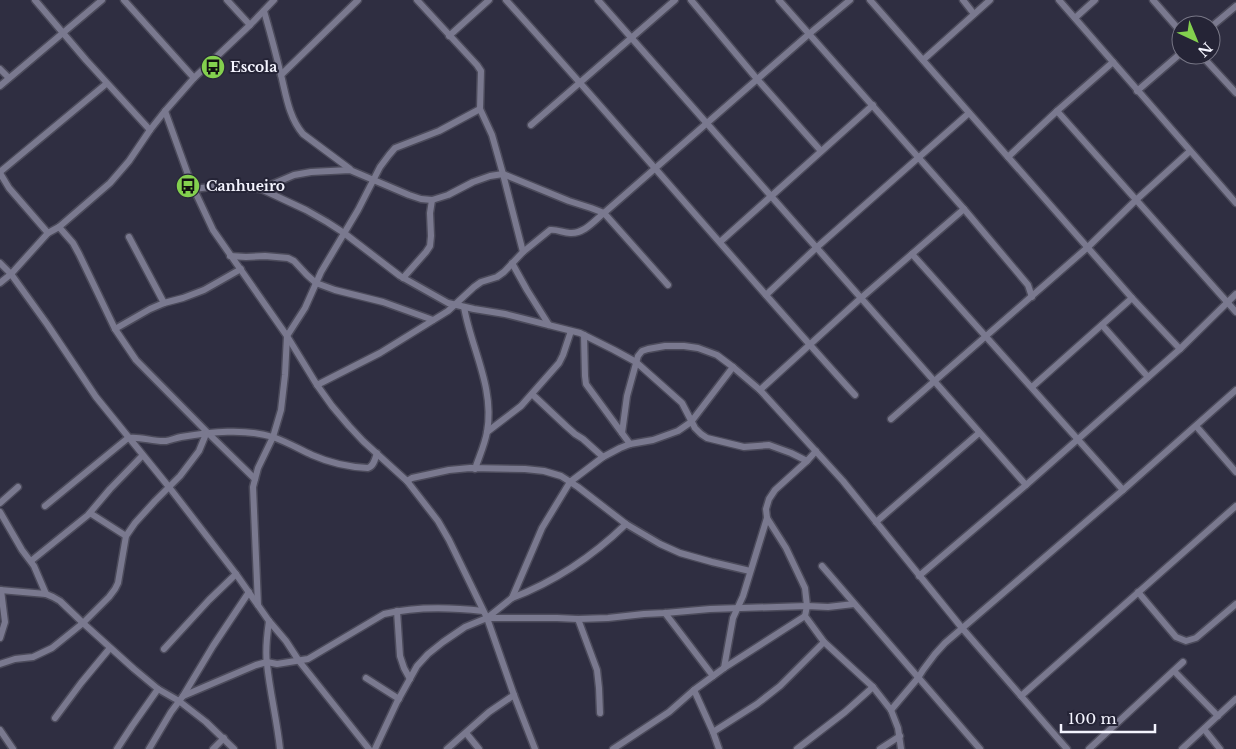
<svg xmlns="http://www.w3.org/2000/svg" width="1236" height="749" font-family="'Libre Baskerville',serif">
<style>
.lines{fill:none;stroke-linecap:round;stroke-linejoin:round}
.minor-casing{stroke:#4c4b5b;stroke-width:9}
.minor{stroke:#7a798f;stroke-width:6}
.labels{text-anchor:middle;dominant-baseline:central;stroke-width:4;stroke-linejoin:round;paint-order:stroke}
.poi-label{font-size:14px;font-weight:bold;fill:#f4f4fe;stroke:#252436;text-anchor:start}
</style>
<rect width="100%" height="100%" fill="#2f2e41"/>
<g class="lines">
<g class="minor-casing">
<g id="minor">
<path d="M35,0L86,60L150,130"/>
<path d="M124,0L194,78"/>
<path d="M227,0L250,25"/>
<path d="M274,0L250,25L194,78L165,111L191,183L213,230L287,336L317,385L332,406L349,426L363,441L407,481L438,521L449,540L487,618L514,695L535,749"/>
<path d="M417,0L477,65L481,71L480,109L492,135L503,174L523,252"/>
<path d="M506,0C624,130 737,265 855,395"/>
<path d="M598,0L1026,485"/>
<path d="M691,0L757,79L821,151"/>
<path d="M779,0L964,209L1028,285L1032,297"/>
<path d="M870,0L1132,298L1180,349"/>
<path d="M963,0L974,14"/>
<path d="M1059,0L1236,203"/>
<path d="M1153,0L1181,32"/>
<path d="M264,11C270,32 276,54 281,75C286,95 289,118 303,134L350,169"/>
<path d="M1075,18L1095,0"/>
<path d="M1211,27L1236,6"/>
<path d="M449,36L489,0"/>
<path d="M1201,55L1236,93"/>
<path d="M923,60L990,0"/>
<path d="M0,69L9,78"/>
<path d="M281,75L358,0"/>
<path d="M0,86L102,0"/>
<path d="M1137,91L1181,53"/>
<path d="M1057,111L1236,312"/>
<path d="M531,125L675,0"/>
<path d="M1008,157L1057,111L1113,62"/>
<path d="M0,172L106,84"/>
<path d="M0,173L9,188L48,233"/>
<path d="M193,189L220,186L261,189L306,210L327,222L344,233L400,276L448,303L474,309L505,314L580,333L614,350L636,362L682,403L695,428L701,434L707,438L744,447L769,445L791,453L807,461"/>
<path d="M261,189L294,175L311,172L350,170L409,195L421,199L432,200L448,195L473,182L490,176L503,174L569,201L591,208L604,213L668,285"/>
<path d="M59,227L73,243L79,254L115,329L136,360L209,434L255,479"/>
<path d="M129,237L164,303"/>
<path d="M720,242L873,105"/>
<path d="M912,254L1123,490"/>
<path d="M230,256L246,257L265,256L288,258L294,261L307,275L316,283L335,290L383,302L433,320"/>
<path d="M0,263L11,274L47,324L96,397L169,487L236,574L269,621L286,641L299,661L369,749"/>
<path d="M512,263L527,290L549,325"/>
<path d="M403,278L426,252L430,246L431,236L430,213L432,200"/>
<path d="M0,283L11,274L48,233L59,227L110,183L129,161L150,130L165,111"/>
<path d="M766,295L816,248L969,113"/>
<path d="M464,307C471,348 495,388 487,432C485,444 479,457 475,469"/>
<path d="M1102,325L1148,377"/>
<path d="M115,329L150,309L164,303L183,298L204,290L241,269"/>
<path d="M584,335L585,376L586,384L630,444"/>
<path d="M317,385L380,353L448,311L474,287L481,282L497,277L504,272L523,252L550,230C557,229 563,233 570,233C584,234 594,221 604,213L809,34L850,0"/>
<path d="M1032,387L1132,298"/>
<path d="M760,390L861,298L964,209"/>
<path d="M532,394L566,426L575,434L583,439L603,457"/>
<path d="M891,419L1088,247L1136,200L1190,151"/>
<path d="M1196,426L1236,472"/>
<path d="M487,432L521,406L559,363L563,355L571,331"/>
<path d="M622,433L627,396L638,356L642,351L648,349L665,346H684L698,348L717,355L733,367L760,390L843,481L962,628L1067,749"/>
<path d="M816,451L807,461L775,490L769,499L766,509L767,518L786,548L805,588L807,606L805,616L824,642L873,687L891,710L898,728L901,749"/>
<path d="M407,481L412,478L449,470L470,468L525,469L544,471L561,476L578,487L626,524L660,544L680,553L712,562L750,571"/>
<path d="M0,503L18,487"/>
<path d="M45,506L128,438C141,436 153,442 166,441C171,440 176,438 181,437C211,432 244,428 273,437C287,442 299,449 312,455C330,463 348,467 368,468C374,466 375,459 377,453"/>
<path d="M0,512L22,550L34,566L46,594"/>
<path d="M90,513L126,536"/>
<path d="M876,522L979,433"/>
<path d="M31,561L88,515L110,489L142,456"/>
<path d="M822,566L980,749"/>
<path d="M919,576L1026,485L1180,349L1236,294"/>
<path d="M0,590L46,594L53,597L60,601L83,623L134,669L158,689L179,701L206,722L234,749"/>
<path d="M1138,592L1176,637L1186,641L1196,638L1236,604"/>
<path d="M512,598C554,582 594,555 626,524"/>
<path d="M258,605L253,487L258,468L273,437L281,410L285,375L287,336L305,308L321,272L358,210L380,167L389,155L395,148L439,131L480,109"/>
<path d="M397,611L400,656L404,668L410,679"/>
<path d="M665,613L713,676"/>
<path d="M488,618H557L578,619L608,618L644,614L665,613L710,609L807,606L828,607L854,604"/>
<path d="M578,619L597,670L599,688L600,713"/>
<path d="M269,621C267,635 265,650 267,664C270,693 277,720 280,749"/>
<path d="M0,638L5,622L1,590"/>
<path d="M164,649L209,600L236,574"/>
<path d="M0,664L15,659L33,657L52,648L83,623L109,597L115,589L118,583L126,536L135,523L155,501L180,476L199,451L206,434"/>
<path d="M724,668L733,618L743,596L767,518"/>
<path d="M1174,671L1218,716"/>
<path d="M366,678L399,699"/>
<path d="M694,690L713,732L719,749"/>
<path d="M183,696L213,646L249,592"/>
<path d="M1021,696L1236,506"/>
<path d="M891,710L918,678L923,670L935,654L945,643L1123,490L1236,390"/>
<path d="M55,718L81,683L110,648"/>
<path d="M1204,729L1220,749"/>
<path d="M0,730L13,749"/>
<path d="M713,732L757,704L780,686L824,642"/>
<path d="M466,733L479,749"/>
<path d="M117,749L132,726L158,689"/>
<path d="M149,749L171,712L183,696L256,665L267,662L277,664L308,659L384,614C417,606 449,607 483,611"/>
<path d="M213,749L224,738"/>
<path d="M375,749L397,702L417,666L428,654L443,642L465,627L487,618L512,598L542,528L570,482L603,457L620,448L630,444L653,440L678,431L691,422L733,367"/>
<path d="M447,749L489,712L514,695"/>
<path d="M613,749L669,712L694,690L724,668L805,616"/>
<path d="M797,749L845,712L873,687"/>
<path d="M880,749L900,736"/>
<path d="M1089,749L1183,662"/>
<path d="M1182,749L1236,699"/>
</g>
</g>
<use href="#minor" class="minor"/>
</g>
<defs>
<g id="bus-disc" transform="scale(1.25)"><circle r="9.5" fill="#83d04e" stroke="#252436"/><path d="M-5-6H5V4H4V6H2V4H-2V6H-4V4H-5ZM-3.5-4V0h7V-4ZM-3.5 1.2v1.5H-2V1.2ZM2 1.2v1.5H3.5V1.2Z" fill="#111"/></g>
</defs>
<g fill-rule="evenodd">
<use href="#bus-disc" x="213" y="67"/>
<use href="#bus-disc" x="188" y="186"/>
</g>
<g class="labels">
<g class="poi-label">
<text x="230" y="67">Escola</text>
<text x="206" y="186">Canhueiro</text>
</g>
</g>
<g transform="translate(1196 40) rotate(136)"><circle r="24" fill="#252436" stroke="#787786"/>
<path d="M0-4L9 19L0 12L-9 19Z" fill="#83d04e"/>
<text y="-8" font-size="14" font-weight="bold" text-anchor="middle" fill="#f4f4fe">N</text>
</g>
<path d="M1061 724v8h94v-8" fill="none" stroke="#f4f4fe" stroke-width="2.5"/>
<text x="1068" y="724" font-size="15" fill="#f4f4fe" stroke="#252436" stroke-width="4" paint-order="stroke">100 m</text>
</svg>
